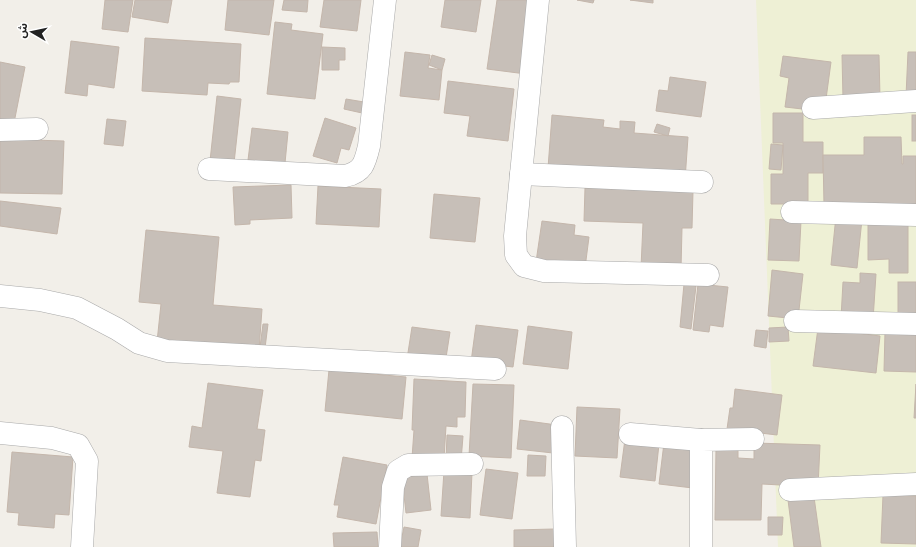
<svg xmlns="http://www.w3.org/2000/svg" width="916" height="547" font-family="'Asap Condensed','Noto Sans Arabic',sans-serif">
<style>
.farmland{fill:#eef0d5}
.building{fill:#c7bfb8;stroke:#c4b6ab}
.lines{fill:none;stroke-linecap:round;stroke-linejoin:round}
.minor-casing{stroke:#a9a9a9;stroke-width:23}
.minor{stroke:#fff;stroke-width:22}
</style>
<rect width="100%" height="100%" fill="#f2efe9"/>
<path class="farmland" d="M756,0H916V547H778Z"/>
<g class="building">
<path d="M105,0H133L128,32L102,29Z"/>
<path d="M135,0H172L168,23L132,17Z"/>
<path d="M228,0H274L269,35L225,30Z"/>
<path d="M284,0H308L307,12L282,10Z"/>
<path d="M324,0H361L357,31L320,27Z"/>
<path d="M445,0H481L476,32L441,27Z"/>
<path d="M497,0H536L526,74L487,69Z"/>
<path d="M577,0H594L593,3Z"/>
<path d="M630,0H653V3Z"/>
<path d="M275,22L292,24L291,30L323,34L315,99L267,94Z"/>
<path d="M145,38L241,44L239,82H230L229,84L208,83L207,95L142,91Z"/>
<path d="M71,41L119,47L114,88L88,84L87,96L65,93Z"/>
<path d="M322,47L345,48V60H339V70H322Z"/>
<path d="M405,52L430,55L428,68L442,70L439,100L400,96Z"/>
<path d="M908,52H916V96H906Z"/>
<path d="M432,55L445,59L442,70L429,65Z"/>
<path d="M842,55H879L880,98L843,99Z"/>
<path d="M783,56L831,62L826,99L811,110L785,107L789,78L780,76Z"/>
<path d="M0,62L25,67L13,128L0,125Z"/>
<path d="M670,77L706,82L701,117L656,111L659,90L668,91Z"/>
<path d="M448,81L514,89L508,141L467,136L470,116L444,113Z"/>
<path d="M217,96L241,99L234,163L210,161Z"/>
<path d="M346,99L364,102L362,113L344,109Z"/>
<path d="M773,113H803V142H823V173H808V204H771V174H783V143H773Z"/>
<path d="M552,115L604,120L603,127L620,129V121L635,122L634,133L688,137L685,180L548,168Z"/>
<rect x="912" y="115" width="4" height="26"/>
<path d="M325,118L356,128L349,150L341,148L337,163L313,156Z"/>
<path d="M107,119L126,121L123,146L104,144Z"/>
<path d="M657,124L670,128L668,136L654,132Z"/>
<path d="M252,128L288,132L285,163L248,160Z"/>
<path d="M864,137H901L902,164H903V156H916V204L824,205L823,155H864Z"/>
<path d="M0,139L64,141L62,194L0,193Z"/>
<path d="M771,144L783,145L781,170L769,169Z"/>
<path d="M291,185L292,218L250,220V224L235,225L233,187Z"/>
<path d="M318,186L381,189L379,227L316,224Z"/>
<path d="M585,188L693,191L692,228H682L681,269L641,268L643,223L584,221Z"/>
<path d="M434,194L480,198L475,242L430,238Z"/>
<path d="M0,201L61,208L57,234L0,226Z"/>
<path d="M836,216L862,219L857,268L831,265Z"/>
<path d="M770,219L801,221L799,261L768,260Z"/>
<path d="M868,219L908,220V273H889V259L868,260Z"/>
<path d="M542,221L575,225L574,235L589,237L585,268L536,262Z"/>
<path d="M146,230L219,237L213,305L262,309L259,350L157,342L161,304L139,302Z"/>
<path d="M772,270L803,274L798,319L768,316Z"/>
<path d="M860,273L876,274L873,320L841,318L843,282L860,283Z"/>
<rect x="898" y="282" width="18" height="32"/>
<path d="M684,284L696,286L691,329L680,327Z"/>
<path d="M698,284L728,287L723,327L710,325L709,332L693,330Z"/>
<path d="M263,324H268L265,348L260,347Z"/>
<path d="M476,325L518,330L513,367L471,362Z"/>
<path d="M528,326L572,332L568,369L523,364Z"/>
<path d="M412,327L450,332L445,364L407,359Z"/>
<path d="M788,327L789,341L769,342V328Z"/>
<path d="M818,328L880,336L876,373L813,366Z"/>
<path d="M756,330L768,331L766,348L754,346Z"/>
<path d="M885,332H916V372L884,371Z"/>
<path d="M329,370L406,377L402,419L325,411Z"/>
<path d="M414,379L466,382L465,417H457V427L446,426L444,459L412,458L414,430H412Z"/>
<path d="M208,383L263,390L257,429L265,430L261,461L255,460L250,497L217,493L223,451L189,447L192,426L202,428Z"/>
<path d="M473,384L514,385L511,458L469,456Z"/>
<path d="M916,384V418H914Z"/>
<path d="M735,389L782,395L777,435L727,429L730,408H733Z"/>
<path d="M577,407L620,409L617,458L575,456Z"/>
<path d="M520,420L557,425L553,453L517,449Z"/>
<path d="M447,435L463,436L461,461L446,460Z"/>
<path d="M625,439L659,444L655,481L620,477Z"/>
<path d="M664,443L698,447L693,488L659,484Z"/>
<path d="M754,443L820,445L818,487L762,484L761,520H715L716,448L738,449V458L754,459Z"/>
<path d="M12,452L73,457L69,515L55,514L54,528L18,525L19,513L7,512Z"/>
<path d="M528,455L546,456L545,476H527Z"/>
<path d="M343,457L387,465L376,524L337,517L339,505H334Z"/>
<path d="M486,469L518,473L512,519L480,515Z"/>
<path d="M444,471L472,472L470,518L441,516Z"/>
<path d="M427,474L431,510L406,513L402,477Z"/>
<path d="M883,495L916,496V544L881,543Z"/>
<path d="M814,497L821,547H794L788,500Z"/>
<path d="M768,517H783L782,535H768Z"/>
<path d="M404,527L421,530L418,547H400Z"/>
<path d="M554,529V547H514V530Z"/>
<path d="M377,532L378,547H334L333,533Z"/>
</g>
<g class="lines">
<g class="minor-casing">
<g id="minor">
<path d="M538,0L515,236L516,255L524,266L544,271L708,275"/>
<path d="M813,108L916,101"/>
<path d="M0,130L37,129"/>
<path d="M209,169L345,176C363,172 365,163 369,146L385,0"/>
<path d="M521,174L702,182"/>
<path d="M792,212L916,215"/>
<path d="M0,296L40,300L77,308L117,329L139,343L167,351L495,369"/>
<path d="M795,321L916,324"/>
<path d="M562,427L565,547"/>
<path d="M0,433L52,438L78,445L87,461L82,547"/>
<path d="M630,434L701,440"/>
<path d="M790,490L916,484"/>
<path d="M390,547L393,487L398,471L408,465L472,464"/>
<path d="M701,547V440L753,439"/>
</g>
</g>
<use href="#minor" class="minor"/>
</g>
<g transform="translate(32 32) rotate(279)" stroke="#ffffff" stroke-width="3" paint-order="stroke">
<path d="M0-3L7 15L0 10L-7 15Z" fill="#222222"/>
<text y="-6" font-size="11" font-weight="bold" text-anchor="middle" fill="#222222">ش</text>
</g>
</svg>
